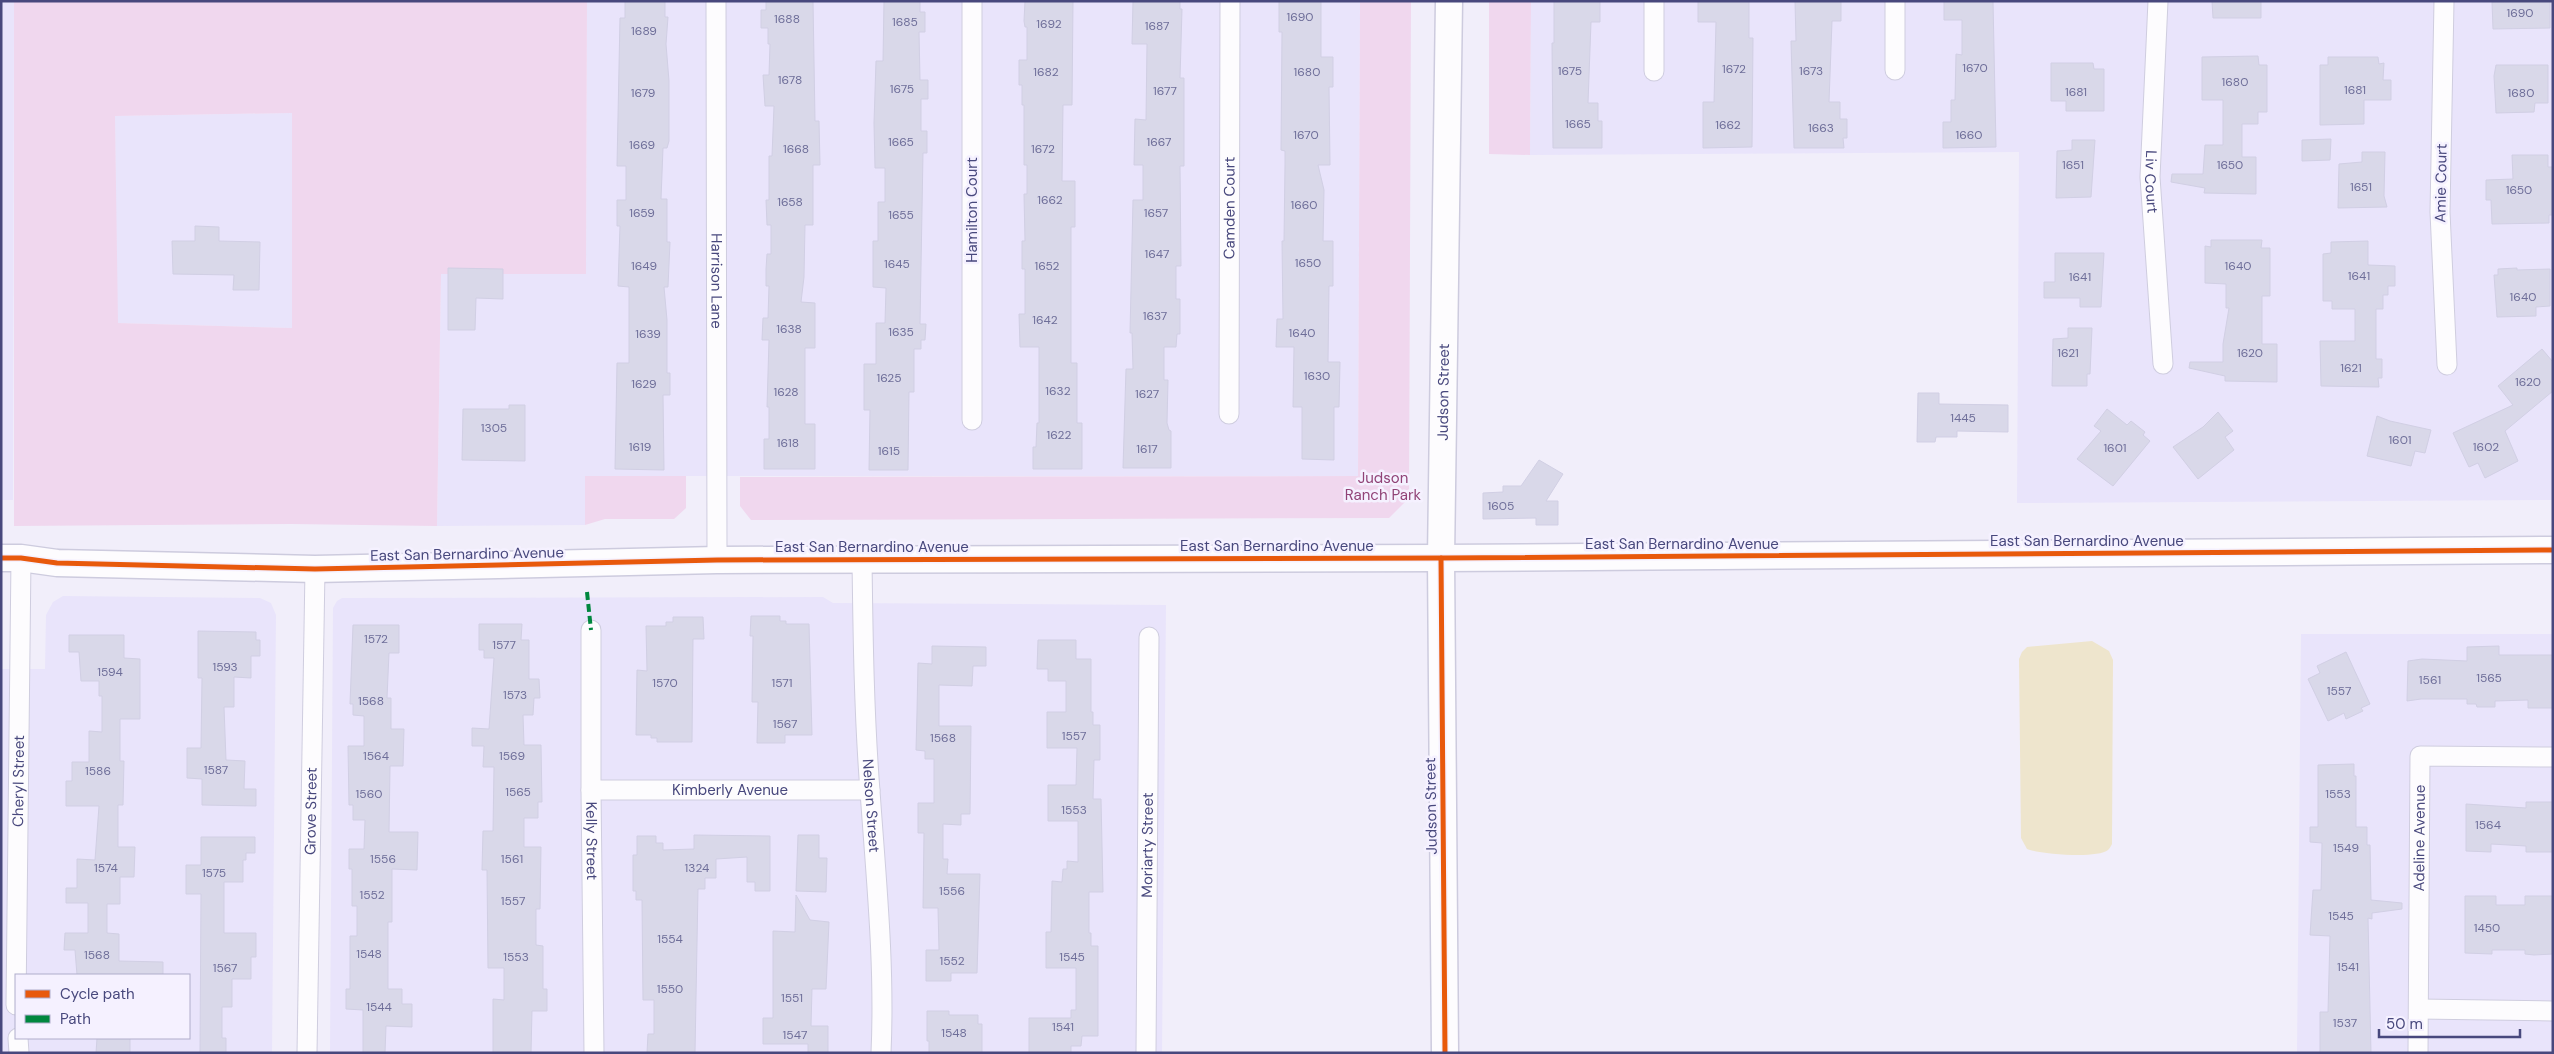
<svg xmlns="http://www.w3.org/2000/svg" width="2554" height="1054" font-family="'DM Sans',sans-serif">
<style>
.residential{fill:#e9e4fb;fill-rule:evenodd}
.green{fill:#f0d7ee;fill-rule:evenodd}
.water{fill:#eee5cd}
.building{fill:#d9d8e9;stroke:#d1cfe4}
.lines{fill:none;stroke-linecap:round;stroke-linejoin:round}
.street-casing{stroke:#cfcddf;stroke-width:21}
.secondary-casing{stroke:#cdcbde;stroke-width:29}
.street{stroke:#fdfcfe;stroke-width:19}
.secondary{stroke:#fdfcfe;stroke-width:26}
.quiet{stroke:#00873e;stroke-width:4;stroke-dasharray:8 4;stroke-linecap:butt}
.cycleway-casing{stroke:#f5f1ff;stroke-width:8}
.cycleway{stroke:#e8590c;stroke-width:5}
.labels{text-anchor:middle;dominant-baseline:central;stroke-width:5;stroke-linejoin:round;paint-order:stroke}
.number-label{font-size:12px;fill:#6e6e99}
.street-label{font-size:15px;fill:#48487d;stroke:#f5f1ff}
.park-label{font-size:15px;fill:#914377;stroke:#f5f1ff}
</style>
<rect width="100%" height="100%" fill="#f1eefa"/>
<g class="residential">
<path d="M1,1H14L13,500H1Z"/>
<path d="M587,1H1360L1358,476H585V525L437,526L441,274H586Z"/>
<path d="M1531,1H2553V500L2017,503L2019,152L1530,155Z"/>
<path d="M292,113V328L117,323L115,116Z"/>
<path d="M63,596L260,598L271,603L276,615L272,1053H1V669H45L46,615L53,602ZM16,975H189V1038H16Z"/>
<path d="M823,597L833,603L1166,605L1162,1053H330L333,608L337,601L342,598Z"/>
<path d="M2301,634H2553V1053H2297Z"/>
</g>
<g class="green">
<path d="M14,1H587L586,274H441L437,526L291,524L14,526ZM292,113V328L118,323L115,116Z"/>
<path d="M1360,1H1411L1409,498L1389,518L751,520L740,506V477L1358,476Z"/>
<path d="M1489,1H1531L1530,155L1489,154Z"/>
<path d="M585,476H686V508L674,519H605L585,525Z"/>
</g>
<path class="water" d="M2092,641L2109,651L2113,660L2112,844C2111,846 2110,848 2108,850C2097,859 2040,854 2027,849L2021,838L2019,659L2022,652L2027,647Z"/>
<g class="building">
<path d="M625,1H665V17H668L666,44L669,81V141L667,148H663L661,199H667V242H670L668,287H664L667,320V373H670V395H663L664,470L615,469L617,363H629V287L618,286L620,226H617V200H626V166H617L620,18H625Z"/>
<path d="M766,1H813L815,121H819L820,165H813V225H805L804,277L801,302L815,303V348H805V424H815V469H764V439H769V407H767L769,340H762L763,318H768L769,286H766V269L767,254H771V225H767L766,200H769V156H772L774,106H765L763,75H769L770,44H768V28H761V10H766Z"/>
<path d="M884,1H920V12H925V32H919L920,80H928V99H921V131H927V153H923L920,324H926L925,340H921V349H914V392H909L908,470H869L870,410H864V364H876V323H885L886,288L873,287V241H878V202H885V168H875L874,123L876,61H883Z"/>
<path d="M1025,1H1073L1072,105H1063L1062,181H1075V227H1071V363H1077V423H1082V469H1033V447H1036L1037,423H1039V347H1020L1019,314H1025V269H1022V241H1025L1024,194H1027V165H1024V105H1022V85H1019V60H1027V27H1025L1024,21Z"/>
<path d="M1133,1H1180V9H1182L1180,78H1184V166H1180L1181,266H1176V299H1180V334H1177L1176,347H1164V380H1168L1167,423L1169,430L1171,431V468H1123L1126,369H1133L1132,333H1130L1133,200H1143V165H1134L1135,119L1146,120L1147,44H1132Z"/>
<path d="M1279,1H1321V57H1333V87H1329L1330,165H1318L1324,190L1323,241H1333V286H1329L1328,362H1340L1339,407H1334V460L1302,459V407H1293L1294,347H1276L1277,319H1283L1282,241H1284L1285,165V151L1281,150L1282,32H1279Z"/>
<path d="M1554,1H1600V22H1591L1588,103H1598V121H1602V148H1553L1552,43H1554Z"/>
<path d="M1698,1H1749V38H1753L1752,147L1703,148V102H1714L1716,22H1698Z"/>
<path d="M1795,1H1841V21H1832L1829,102H1840V119H1847V138H1843L1844,148H1794L1791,41H1796Z"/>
<path d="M1944,1H1993L1996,147L1943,148V122H1951V100H1955L1956,54L1962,55V20H1944Z"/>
<path d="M2212,1H2261V18H2213Z"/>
<path d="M2550,1V28L2493,29L2492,2Z"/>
<path d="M2258,56L2259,65H2267V112H2258V124H2242V157H2256V194L2204,193L2205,188L2171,182L2172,174H2203L2205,145H2223V100H2202V57Z"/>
<path d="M2328,57H2378L2379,64L2384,63L2383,80H2391V100H2364V124L2320,125V65H2328Z"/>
<path d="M2051,63H2093L2094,69H2104V111H2066V101H2051Z"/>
<path d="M2496,65H2548V103H2535L2534,112L2496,113L2494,76Z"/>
<path d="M2331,139L2330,160L2302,161V140Z"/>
<path d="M2072,140H2095L2091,197L2056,198L2057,151L2072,150Z"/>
<path d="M2362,152H2385L2384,196L2387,207L2338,208L2339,164L2362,162Z"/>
<path d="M2512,155H2548V167H2553V215H2549V223L2492,224L2491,200H2486V180L2513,179Z"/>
<path d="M195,226L219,227V241L260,242L259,290H233L234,275L173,274L172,241H195Z"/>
<path d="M2211,240H2262L2261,248H2270V296H2262V344H2277V382L2225,381V376L2189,368L2190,362H2223V344L2229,308H2226V284L2205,283V246L2211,247Z"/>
<path d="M2368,241V265L2395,266V286H2388V295H2383V309H2376V359H2382V378H2378L2379,387L2321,386L2320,341H2355V309H2332V301H2323V254L2331,253V242Z"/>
<path d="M2055,253H2104L2101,307H2080V298H2044V282H2055Z"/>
<path d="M448,268L503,269V299L476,298L475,330H448Z"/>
<path d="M2517,268V270L2550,269V306L2536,307V316L2497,317L2494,275H2498V269Z"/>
<path d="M2068,328H2092L2090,374H2087V386H2052L2053,339L2068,338Z"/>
<path d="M2542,349L2553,362V391L2505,431L2518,461L2485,478L2478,463L2469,467L2453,433L2513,405L2498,386Z"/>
<path d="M1918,393H1939V404L2008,405V432L1957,431V437H1936L1935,442H1917Z"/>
<path d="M509,405H525V461L462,460L463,409H509Z"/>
<path d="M2107,409L2127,425L2131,421L2145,432L2143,435L2150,441L2113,486L2077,459L2101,431L2094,426Z"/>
<path d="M2218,412L2233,431L2225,437L2234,450L2198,479L2173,447L2203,427Z"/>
<path d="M2377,416L2390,421L2431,430L2425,453L2415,451L2411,466L2367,456Z"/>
<path d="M1539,460L1563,474L1546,501H1558V525H1536V518L1483,519V493L1503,492V486H1521Z"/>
<path d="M751,616H780V621H786V624H809L812,735H785V743H757L758,702H752L753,636H750Z"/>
<path d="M673,617H703L704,639H693L692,742H657V738H651V735H636L637,670L647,671L646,626H666V622H673Z"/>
<path d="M479,624H522L521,640H529V679H539L540,698H534L533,715H523L524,745H541L542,802H538V818H524V847H541L540,909H536V945L543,946V989H547V1011H532L531,1053H493V999L504,1000V968H488L487,870H482L483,831H493L494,767H483L484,746H472V728L489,729L494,658H484V650H479Z"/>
<path d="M353,625H399V653H389L387,698H391V729H404L403,766H390L389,832H418L417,870L392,869V922H388V989H402V1004H412V1027L386,1026L385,1053H363V1010L346,1009V989H350V936H357V906H352V869H349V849H364L365,820H353V805H349L348,746H364V716L353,715V704H350Z"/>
<path d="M198,631L256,632V640H260V656H251V678L234,677V707H224L226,760L245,761L244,789H256V806L202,805V779L187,778V748H201L202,678H198Z"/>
<path d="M69,635H124V658L140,659V719H120V761H124L123,805H118V847H135L134,877H120V904H107V933L119,934V961L163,962V975H77L75,950H64L65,933H88V903H66V888H77V859L95,860L99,806H66V781H72V762H89V731L102,732V696H99V681H81L79,652H69Z"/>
<path d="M1038,640H1076V659H1091V712H1093V725H1100V760H1094L1093,799H1101L1103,892H1089V933H1091V946H1098V1036H1082L1081,1046H1071V1053H1029V1018H1071V1010H1076V968H1046V932H1051L1052,881L1062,882L1063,869H1067V861L1078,862V821H1048V785H1076L1077,748H1047V712H1066V681H1048V669H1037Z"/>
<path d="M932,646L986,647V666H973L972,686L939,685V726H971L970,814H961V825L943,824V859H948L947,874H980L977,973H951V981H926V950H939L938,908H923L924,833H918V803H934V759H925V751L916,750L917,712L918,663L932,664Z"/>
<path d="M2499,646V655H2553V708H2528V700L2495,701V707H2477L2476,704H2467V699H2421L2407,701L2408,661L2422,659L2467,661V647Z"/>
<path d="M2346,652L2370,704L2361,708L2363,711L2346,719L2344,713L2328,721L2308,679L2320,673L2317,666Z"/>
<path d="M2354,764V776H2356V827H2367V845H2370L2371,900L2402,903V909L2372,913V919L2368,918L2371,1053H2320V1012H2328L2330,936L2310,935L2313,890H2321L2322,843L2310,842V827H2318V765Z"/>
<path d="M2526,802H2553V852H2526V846L2491,844V852L2466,851V804L2526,808Z"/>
<path d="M694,835L770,836V891H755V882H747V857L716,859V878H705V889H698L695,1053H647L648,1034H654V1000H643L642,900H636V891H633V855H637V836H656V843H663V850L694,849Z"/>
<path d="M798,835H819V858H827L826,892L796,891Z"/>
<path d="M201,837H255V853H246V860H243V882H224V933H256V957H251V979H232V1007H222V1038H226V1053H200L201,894H186V865H201Z"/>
<path d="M796,895L810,920L829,922L826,989H812L811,1026H828V1053H808V1044H763V1018H773V931L795,932Z"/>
<path d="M2465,896H2496V905H2525V896H2553V954L2534,955L2525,954V950H2492V954L2465,953Z"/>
<path d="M927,1011H949V1015H978V1024H982V1053H929V1041H927Z"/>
<path d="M97,1038H130V1053H96Z"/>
</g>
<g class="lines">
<g class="street-casing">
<g id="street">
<path id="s1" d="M716,1L717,560"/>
<path d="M1654,1V71"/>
<path d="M1895,1V70"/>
<path id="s2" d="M2158,1L2150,177L2163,364"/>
<path d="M2444,1L2440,212L2447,365"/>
<path id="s3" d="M1229,414L1230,1"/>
<path d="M972,420V1"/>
<path id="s4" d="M862,560C863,637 864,714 870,791C876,878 885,965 881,1053"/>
<path id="s5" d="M591,630V790L594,1053"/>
<path id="s6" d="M591,790H870"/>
<path id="s7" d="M16,1005L21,558"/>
<path d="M2419,1009L2553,1011"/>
<path d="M18,1038L19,1053"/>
<path id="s8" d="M307,1053L315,569"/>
<path id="s9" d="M1146,1053L1149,637"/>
<path id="s10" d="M2418,1053L2420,756L2553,757"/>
</g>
</g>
<g class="secondary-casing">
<g id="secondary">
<path d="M1,558H21L57,563L315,569L717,560L1441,558L2553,550"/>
<path id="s11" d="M1445,1053L1441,558L1449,1"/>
</g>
</g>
<use href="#street" class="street"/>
<use href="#secondary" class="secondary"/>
<path class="quiet" d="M587,592L591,630"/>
<g class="cycleway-casing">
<g id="cycleway">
<path d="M1,558H21L57,563L315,569L717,560L1441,558L2553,550"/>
<path d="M1441,558L1445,1053"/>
</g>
</g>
<use href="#cycleway" class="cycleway"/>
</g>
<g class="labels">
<g class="number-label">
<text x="2520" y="13">1690</text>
<text x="1300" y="17">1690</text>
<text x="787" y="19">1688</text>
<text x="905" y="22">1685</text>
<text x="1049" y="24">1692</text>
<text x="1157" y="26">1687</text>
<text x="644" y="31">1689</text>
<text x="1975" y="68">1670</text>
<text x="1734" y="69">1672</text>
<text x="1570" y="71">1675</text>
<text x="1811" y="71">1673</text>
<text x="1046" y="72">1682</text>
<text x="1307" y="72">1680</text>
<text x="790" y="80">1678</text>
<text x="2235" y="82">1680</text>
<text x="902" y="89">1675</text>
<text x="2355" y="90">1681</text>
<text x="1165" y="91">1677</text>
<text x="2076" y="92">1681</text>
<text x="643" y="93">1679</text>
<text x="2521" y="93">1680</text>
<text x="1578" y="124">1665</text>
<text x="1728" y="125">1662</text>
<text x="1821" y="128">1663</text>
<text x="1306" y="135">1670</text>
<text x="1969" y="135">1660</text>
<text x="901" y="142">1665</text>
<text x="1159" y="142">1667</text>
<text x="642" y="145">1669</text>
<text x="796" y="149">1668</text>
<text x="1043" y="149">1672</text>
<text x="2073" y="165">1651</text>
<text x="2230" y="165">1650</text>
<text x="2361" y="187">1651</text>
<text x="2519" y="190">1650</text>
<text x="1050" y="200">1662</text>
<text x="790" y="202">1658</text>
<text x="1304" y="205">1660</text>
<text x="642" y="213">1659</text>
<text x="1156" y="213">1657</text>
<text x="901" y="215">1655</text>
<text x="1157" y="254">1647</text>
<text x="1308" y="263">1650</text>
<text x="897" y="264">1645</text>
<text x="644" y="266">1649</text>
<text x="1047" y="266">1652</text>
<text x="2238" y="266">1640</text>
<text x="2359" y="276">1641</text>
<text x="2080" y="277">1641</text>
<text x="2523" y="297">1640</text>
<text x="1155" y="316">1637</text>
<text x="1045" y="320">1642</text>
<text x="789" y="329">1638</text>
<text x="901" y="332">1635</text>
<text x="1302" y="333">1640</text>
<text x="648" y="334">1639</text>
<text x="2068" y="353">1621</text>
<text x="2250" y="353">1620</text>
<text x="2351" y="368">1621</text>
<text x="1317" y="376">1630</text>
<text x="889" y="378">1625</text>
<text x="2528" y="382">1620</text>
<text x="644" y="384">1629</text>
<text x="1058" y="391">1632</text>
<text x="786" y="392">1628</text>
<text x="1147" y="394">1627</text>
<text x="1963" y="418">1445</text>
<text x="494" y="428">1305</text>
<text x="1059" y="435">1622</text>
<text x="2400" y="440">1601</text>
<text x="788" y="443">1618</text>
<text x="640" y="447">1619</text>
<text x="2486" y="447">1602</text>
<text x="2115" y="448">1601</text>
<text x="1147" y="449">1617</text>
<text x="889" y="451">1615</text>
<text x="1501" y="506">1605</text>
<text x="376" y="639">1572</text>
<text x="504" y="645">1577</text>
<text x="225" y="667">1593</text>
<text x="110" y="672">1594</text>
<text x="2489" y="678">1565</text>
<text x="2430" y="680">1561</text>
<text x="665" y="683">1570</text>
<text x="782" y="683">1571</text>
<text x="2339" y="691">1557</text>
<text x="515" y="695">1573</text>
<text x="371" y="701">1568</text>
<text x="785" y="724">1567</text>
<text x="1074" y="736">1557</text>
<text x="943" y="738">1568</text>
<text x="376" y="756">1564</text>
<text x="512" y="756">1569</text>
<text x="216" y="770">1587</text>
<text x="98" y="771">1586</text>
<text x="518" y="792">1565</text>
<text x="369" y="794">1560</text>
<text x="2338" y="794">1553</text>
<text x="1074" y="810">1553</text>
<text x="2488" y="825">1564</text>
<text x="2346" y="848">1549</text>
<text x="383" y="859">1556</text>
<text x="512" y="859">1561</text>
<text x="106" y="868">1574</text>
<text x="697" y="868">1324</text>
<text x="214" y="873">1575</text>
<text x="952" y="891">1556</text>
<text x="372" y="895">1552</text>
<text x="513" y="901">1557</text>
<text x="2341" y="916">1545</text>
<text x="2487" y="928">1450</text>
<text x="670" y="939">1554</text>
<text x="369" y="954">1548</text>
<text x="97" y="955">1568</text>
<text x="516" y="957">1553</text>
<text x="1072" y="957">1545</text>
<text x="952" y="961">1552</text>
<text x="2348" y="967">1541</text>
<text x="225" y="968">1567</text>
<text x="670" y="989">1550</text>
<text x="792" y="998">1551</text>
<text x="379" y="1007">1544</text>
<text x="2345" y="1023">1537</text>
<text x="1063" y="1027">1541</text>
<text x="954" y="1033">1548</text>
<text x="795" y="1035">1547</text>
</g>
<g class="street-label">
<text stroke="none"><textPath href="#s2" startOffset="181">Liv Court</textPath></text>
<text transform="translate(2441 183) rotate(-89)">Amie Court</text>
<text stroke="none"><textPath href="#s3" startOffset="206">Camden Court</textPath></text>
<text transform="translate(972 210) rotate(-90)">Hamilton Court</text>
<text stroke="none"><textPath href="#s1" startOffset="280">Harrison Lane</textPath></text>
<text stroke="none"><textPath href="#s11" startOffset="661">Judson Street</textPath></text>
<text x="2087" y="541">East San Bernardino Avenue</text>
<text x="1682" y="544">East San Bernardino Avenue</text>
<text x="1277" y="546">East San Bernardino Avenue</text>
<text x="872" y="547">East San Bernardino Avenue</text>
<text transform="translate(467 554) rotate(-1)">East San Bernardino Avenue</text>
<text stroke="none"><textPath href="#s7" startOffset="224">Cheryl Street</textPath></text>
<text stroke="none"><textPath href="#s6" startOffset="139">Kimberly Avenue</textPath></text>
<text stroke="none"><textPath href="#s4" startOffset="246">Nelson Street</textPath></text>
<text transform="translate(1431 806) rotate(-91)">Judson Street</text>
<text stroke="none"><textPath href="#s8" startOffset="242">Grove Street</textPath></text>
<text stroke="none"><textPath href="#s10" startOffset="215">Adeline Avenue</textPath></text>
<text stroke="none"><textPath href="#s5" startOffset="211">Kelly Street</textPath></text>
<text stroke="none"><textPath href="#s9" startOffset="208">Moriarty Street</textPath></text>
</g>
<g class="park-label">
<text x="1383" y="478">Judson<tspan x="1383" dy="17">Ranch Park</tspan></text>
</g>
</g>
<rect width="2554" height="1054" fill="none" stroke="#48487d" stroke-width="5"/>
<rect x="15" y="974" width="175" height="65" fill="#f5f1ff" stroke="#b0adcb"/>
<rect x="25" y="990" width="25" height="8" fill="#e8590c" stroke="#b0adcb"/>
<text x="60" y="999" font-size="15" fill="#48487d">Cycle path</text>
<rect x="25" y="1015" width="25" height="8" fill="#00873e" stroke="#b0adcb"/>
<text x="60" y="1024" font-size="15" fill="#48487d">Path</text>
<path d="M2379 1029v8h141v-8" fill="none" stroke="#48487d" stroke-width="2.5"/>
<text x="2386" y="1029" font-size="15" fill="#48487d" stroke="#f5f1ff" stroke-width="4" paint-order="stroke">50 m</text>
</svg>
